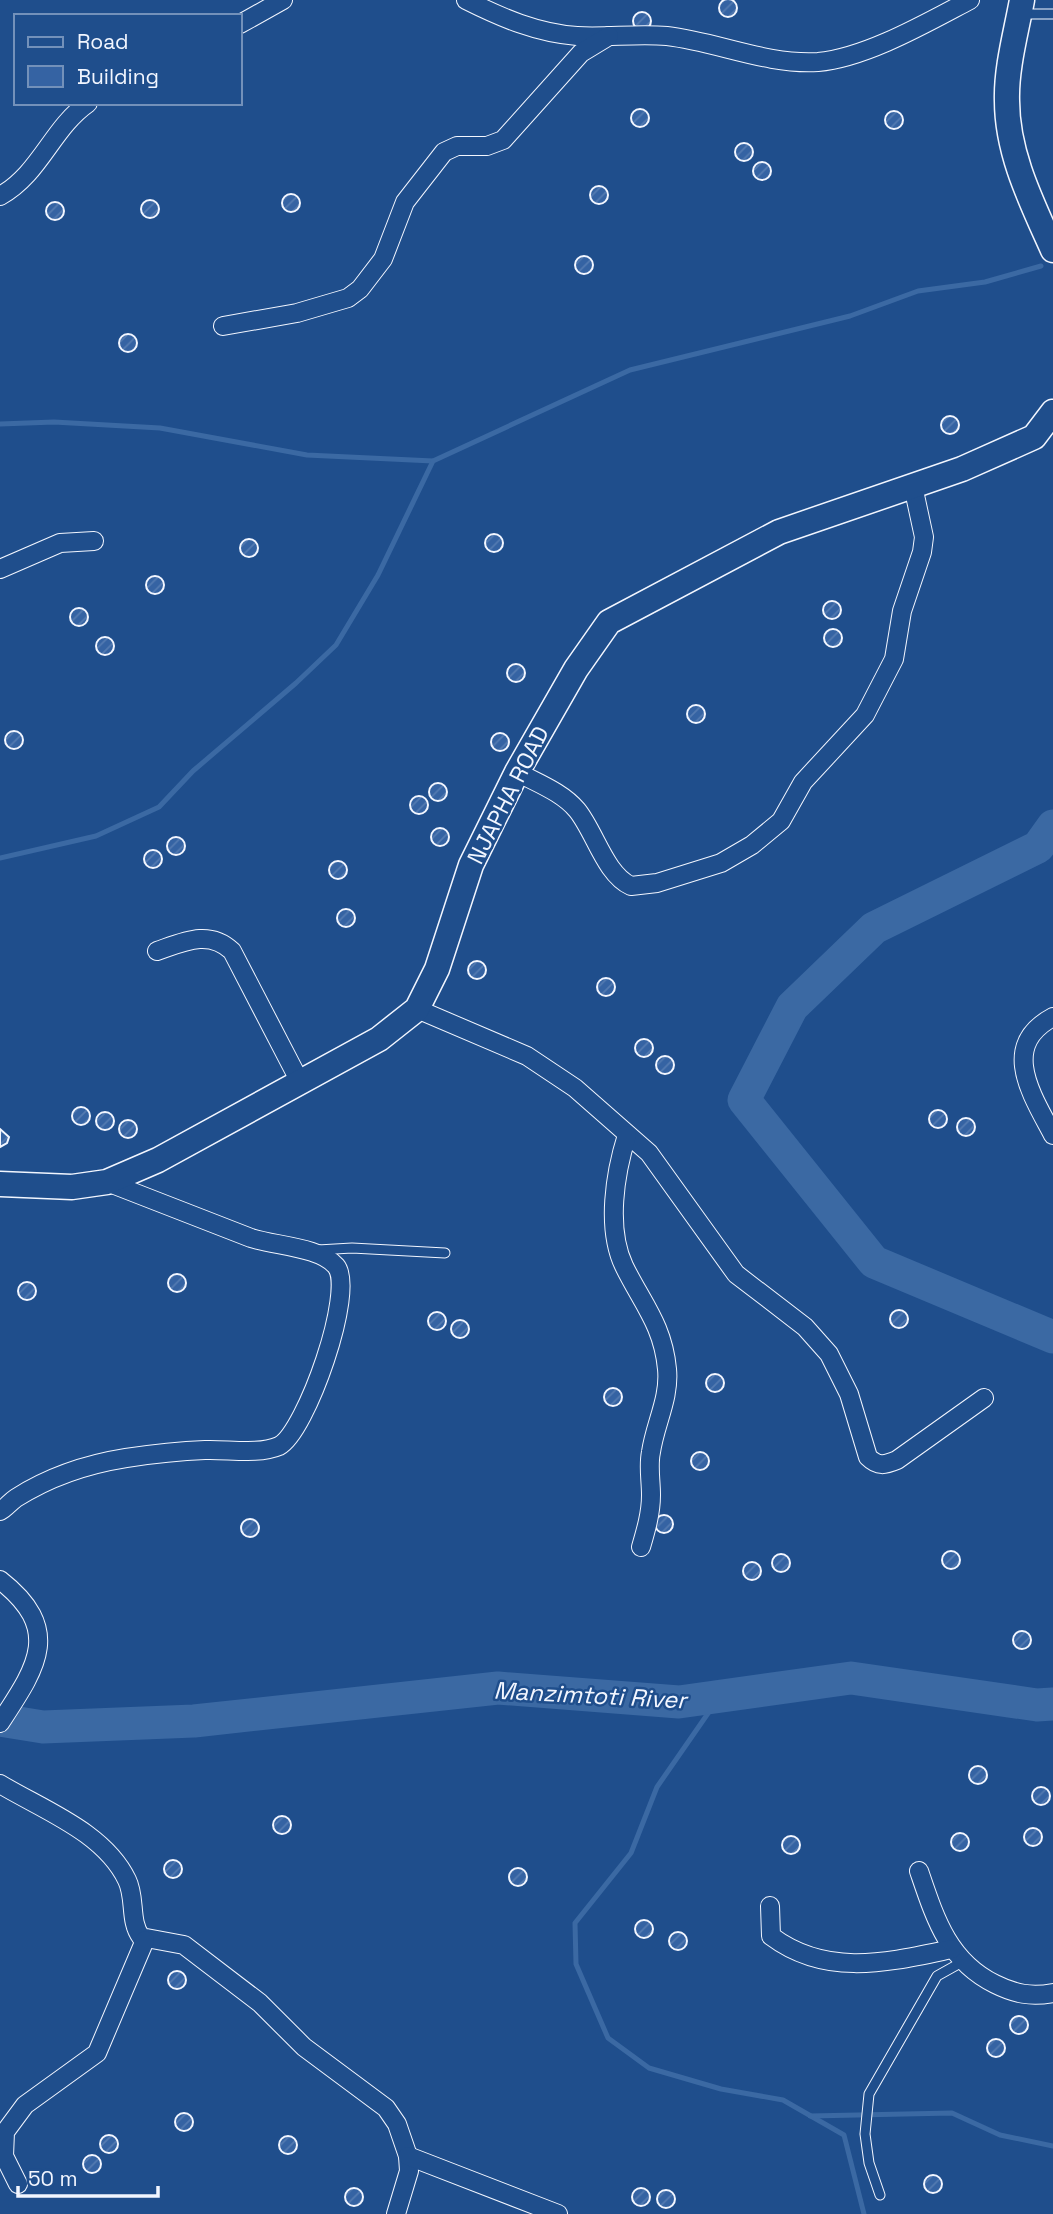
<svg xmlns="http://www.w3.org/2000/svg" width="1053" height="2214" font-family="'Space Grotesk',sans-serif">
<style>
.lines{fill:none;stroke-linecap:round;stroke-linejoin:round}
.stream{stroke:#3b69a3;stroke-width:5}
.river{stroke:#3b69a3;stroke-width:33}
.building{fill:url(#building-hatch);stroke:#f2f6ff;stroke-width:2}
.lane-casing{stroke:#f2f6ff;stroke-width:11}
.street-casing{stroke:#f2f6ff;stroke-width:20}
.secondary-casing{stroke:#f2f6ff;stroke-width:27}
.lane{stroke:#1f4e8c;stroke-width:9}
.street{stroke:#1f4e8c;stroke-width:18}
.secondary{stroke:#1f4e8c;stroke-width:24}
.labels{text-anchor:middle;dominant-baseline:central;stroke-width:5;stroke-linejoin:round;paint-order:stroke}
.street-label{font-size:23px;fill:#f2f6ff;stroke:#1f4e8c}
.water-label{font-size:24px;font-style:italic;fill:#f2f6ff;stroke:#1f4e8c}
</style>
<defs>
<pattern id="building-hatch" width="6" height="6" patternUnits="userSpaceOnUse" patternTransform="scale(1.75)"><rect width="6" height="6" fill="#3563a3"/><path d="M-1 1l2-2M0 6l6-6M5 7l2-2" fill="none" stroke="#537ab1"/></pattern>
</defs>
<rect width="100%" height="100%" fill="#1f4e8c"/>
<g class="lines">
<g class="stream">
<path d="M0,424L54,422L160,428L307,455L433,461"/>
<path d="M0,858L96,836L159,807L193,771L296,683L336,645L378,575L433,461L630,370L850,316L918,291L985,282L1041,266"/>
<path d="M720,1696L657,1787L631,1853L575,1923L576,1964L608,2038L649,2068L721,2089L783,2100L844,2135L864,2214"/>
<path d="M810,2116L952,2113L1000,2135L1053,2146"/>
</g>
<g class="river">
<path d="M1053,826L1038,847L874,928L792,1007L744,1100L874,1262L1053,1337"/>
<path d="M0,1720L43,1727L194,1721L498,1688L679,1702L851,1678L1037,1705L1053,1704"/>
</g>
</g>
<g class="building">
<circle cx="728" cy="8" r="9"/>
<circle cx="642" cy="21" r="9"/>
<circle cx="640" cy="118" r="9"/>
<circle cx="894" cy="120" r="9"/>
<circle cx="744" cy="152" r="9"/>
<circle cx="762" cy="171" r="9"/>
<circle cx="599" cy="195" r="9"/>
<circle cx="291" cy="203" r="9"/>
<circle cx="150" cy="209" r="9"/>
<circle cx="55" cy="211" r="9"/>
<circle cx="584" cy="265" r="9"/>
<circle cx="128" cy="343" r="9"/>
<circle cx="950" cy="425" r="9"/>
<circle cx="494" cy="543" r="9"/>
<circle cx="249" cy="548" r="9"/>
<circle cx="155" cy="585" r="9"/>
<circle cx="832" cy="610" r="9"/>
<circle cx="79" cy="617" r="9"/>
<circle cx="833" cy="638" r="9"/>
<circle cx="105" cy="646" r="9"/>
<circle cx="516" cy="673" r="9"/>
<circle cx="696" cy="714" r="9"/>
<circle cx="14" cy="740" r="9"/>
<circle cx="500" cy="742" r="9"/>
<circle cx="438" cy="792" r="9"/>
<circle cx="419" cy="805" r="9"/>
<circle cx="440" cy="837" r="9"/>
<circle cx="176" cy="846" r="9"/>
<circle cx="153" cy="859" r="9"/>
<circle cx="338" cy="870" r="9"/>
<circle cx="346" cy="918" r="9"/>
<circle cx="477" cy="970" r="9"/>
<circle cx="606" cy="987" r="9"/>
<circle cx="644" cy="1048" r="9"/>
<circle cx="665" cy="1065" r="9"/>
<circle cx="81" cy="1116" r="9"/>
<circle cx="938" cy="1119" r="9"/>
<circle cx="105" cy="1121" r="9"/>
<circle cx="966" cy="1127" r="9"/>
<circle cx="128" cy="1129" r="9"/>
<path d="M0,1129L9,1137L7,1143L0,1147Z"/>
<circle cx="177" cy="1283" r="9"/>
<circle cx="27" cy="1291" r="9"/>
<circle cx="899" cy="1319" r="9"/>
<circle cx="437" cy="1321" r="9"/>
<circle cx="460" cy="1329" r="9"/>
<circle cx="715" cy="1383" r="9"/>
<circle cx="613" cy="1397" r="9"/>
<circle cx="700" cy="1461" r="9"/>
<circle cx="664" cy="1524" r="9"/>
<circle cx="250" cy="1528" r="9"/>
<circle cx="951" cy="1560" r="9"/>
<circle cx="781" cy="1563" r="9"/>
<circle cx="752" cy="1571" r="9"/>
<circle cx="1022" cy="1640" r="9"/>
<circle cx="978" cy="1775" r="9"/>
<circle cx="1041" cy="1796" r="9"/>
<circle cx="282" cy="1825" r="9"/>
<circle cx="1033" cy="1837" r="9"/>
<circle cx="960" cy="1842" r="9"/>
<circle cx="791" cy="1845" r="9"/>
<circle cx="173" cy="1869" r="9"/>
<circle cx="518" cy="1877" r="9"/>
<circle cx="644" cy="1929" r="9"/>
<circle cx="678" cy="1941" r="9"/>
<circle cx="177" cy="1980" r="9"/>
<circle cx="1019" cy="2025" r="9"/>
<circle cx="996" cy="2048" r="9"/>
<circle cx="184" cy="2122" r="9"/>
<circle cx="109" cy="2144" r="9"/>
<circle cx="288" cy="2145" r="9"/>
<circle cx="92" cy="2164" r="9"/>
<circle cx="933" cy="2184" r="9"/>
<circle cx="354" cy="2197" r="9"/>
<circle cx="641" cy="2197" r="9"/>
<circle cx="666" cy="2199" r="9"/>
</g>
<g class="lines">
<g class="lane-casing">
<g id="lane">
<path d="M1022,14H1053"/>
<path d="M318,1250L352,1248L445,1253"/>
<path d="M880,2195L869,2163L865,2134L869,2094L937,1976L962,1962"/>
</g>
</g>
<g class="street-casing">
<g id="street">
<path d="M466,0C502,18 537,33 577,36C607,38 637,33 667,36C718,42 766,65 818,62C866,58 928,22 970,0"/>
<path d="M240,24L283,0"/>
<path d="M0,196C40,174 52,128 88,103"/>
<path d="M223,326L297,313L348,298L360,289L383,259L405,202L444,152L457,146H487L503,140L581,53L609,36"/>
<path d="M0,569L60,543L94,541"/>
<path d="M517,772C537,783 562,792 577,810C595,832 605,874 631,886L657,883L721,863L752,845L781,821L803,782L865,715L894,659L902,611L922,552L924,537L913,486"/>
<path d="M157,951C183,942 209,929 232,951L300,1082"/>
<path d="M417,1009L527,1056L575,1088L649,1153L736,1274L805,1327L829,1354L849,1394L868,1457C878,1467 885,1465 897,1460L984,1398"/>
<path d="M1053,1017C999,1046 1032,1095 1053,1135"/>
<path d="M627,1135C615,1173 606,1228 624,1266C642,1303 663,1325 667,1369C670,1398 655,1424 651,1452C648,1466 651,1480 651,1495C651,1513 646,1530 641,1547"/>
<path d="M0,1511C6,1508 10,1502 16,1498C49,1477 88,1464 126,1458C152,1454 179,1451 205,1450C228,1449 258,1455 279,1446C306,1432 356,1290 336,1266C320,1247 276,1246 251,1238L107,1182"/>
<path d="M0,1580C64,1630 36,1668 0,1723"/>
<path d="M0,1784C43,1810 104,1832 127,1880C136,1898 129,1921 141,1937L184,1945L260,2003L304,2047L386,2108L397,2124L408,2156L409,2171L396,2214"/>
<path d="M919,1871C935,1918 948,1961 995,1984C1015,1994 1031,1997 1053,1993"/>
<path d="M770,1906L771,1936C827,1978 889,1962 952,1949"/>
<path d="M408,2156L558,2214"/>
<path d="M18,2184L4,2156L5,2132L25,2105L97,2053L145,1940"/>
</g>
</g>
<g class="secondary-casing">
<g id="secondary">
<path d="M1022,0C1016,33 1006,68 1007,101C1007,154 1032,203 1053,250"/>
<path d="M0,1184L72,1187L107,1182L158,1160L379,1039L417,1009L437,969L471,865L517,772L576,669L609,622L779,532L962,469L1034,437L1053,412"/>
</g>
</g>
<use href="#lane" class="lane"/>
<use href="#street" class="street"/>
<use href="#secondary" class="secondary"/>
</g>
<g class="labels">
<g class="street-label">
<text transform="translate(508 795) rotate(-63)">NJAPHA ROAD</text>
</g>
<g class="water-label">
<text transform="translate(590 1695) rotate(3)">Manzimtoti River</text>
</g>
</g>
<rect x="14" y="14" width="228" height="91" fill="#1f4e8c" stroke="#7391ba" stroke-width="2"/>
<rect x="28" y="37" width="35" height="10" fill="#1f4e8c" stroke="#7391ba" stroke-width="2"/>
<text x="77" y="49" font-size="21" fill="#f2f6ff">Road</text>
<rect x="28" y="66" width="35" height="21" fill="#3563a3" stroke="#7391ba" stroke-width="2"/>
<text x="77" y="84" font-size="21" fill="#f2f6ff">Building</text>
<path d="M18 2186v10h140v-10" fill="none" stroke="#f2f6ff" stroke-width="3.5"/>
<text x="28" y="2186" font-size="21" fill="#f2f6ff" stroke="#1f4e8c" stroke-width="5" paint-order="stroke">50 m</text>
</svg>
